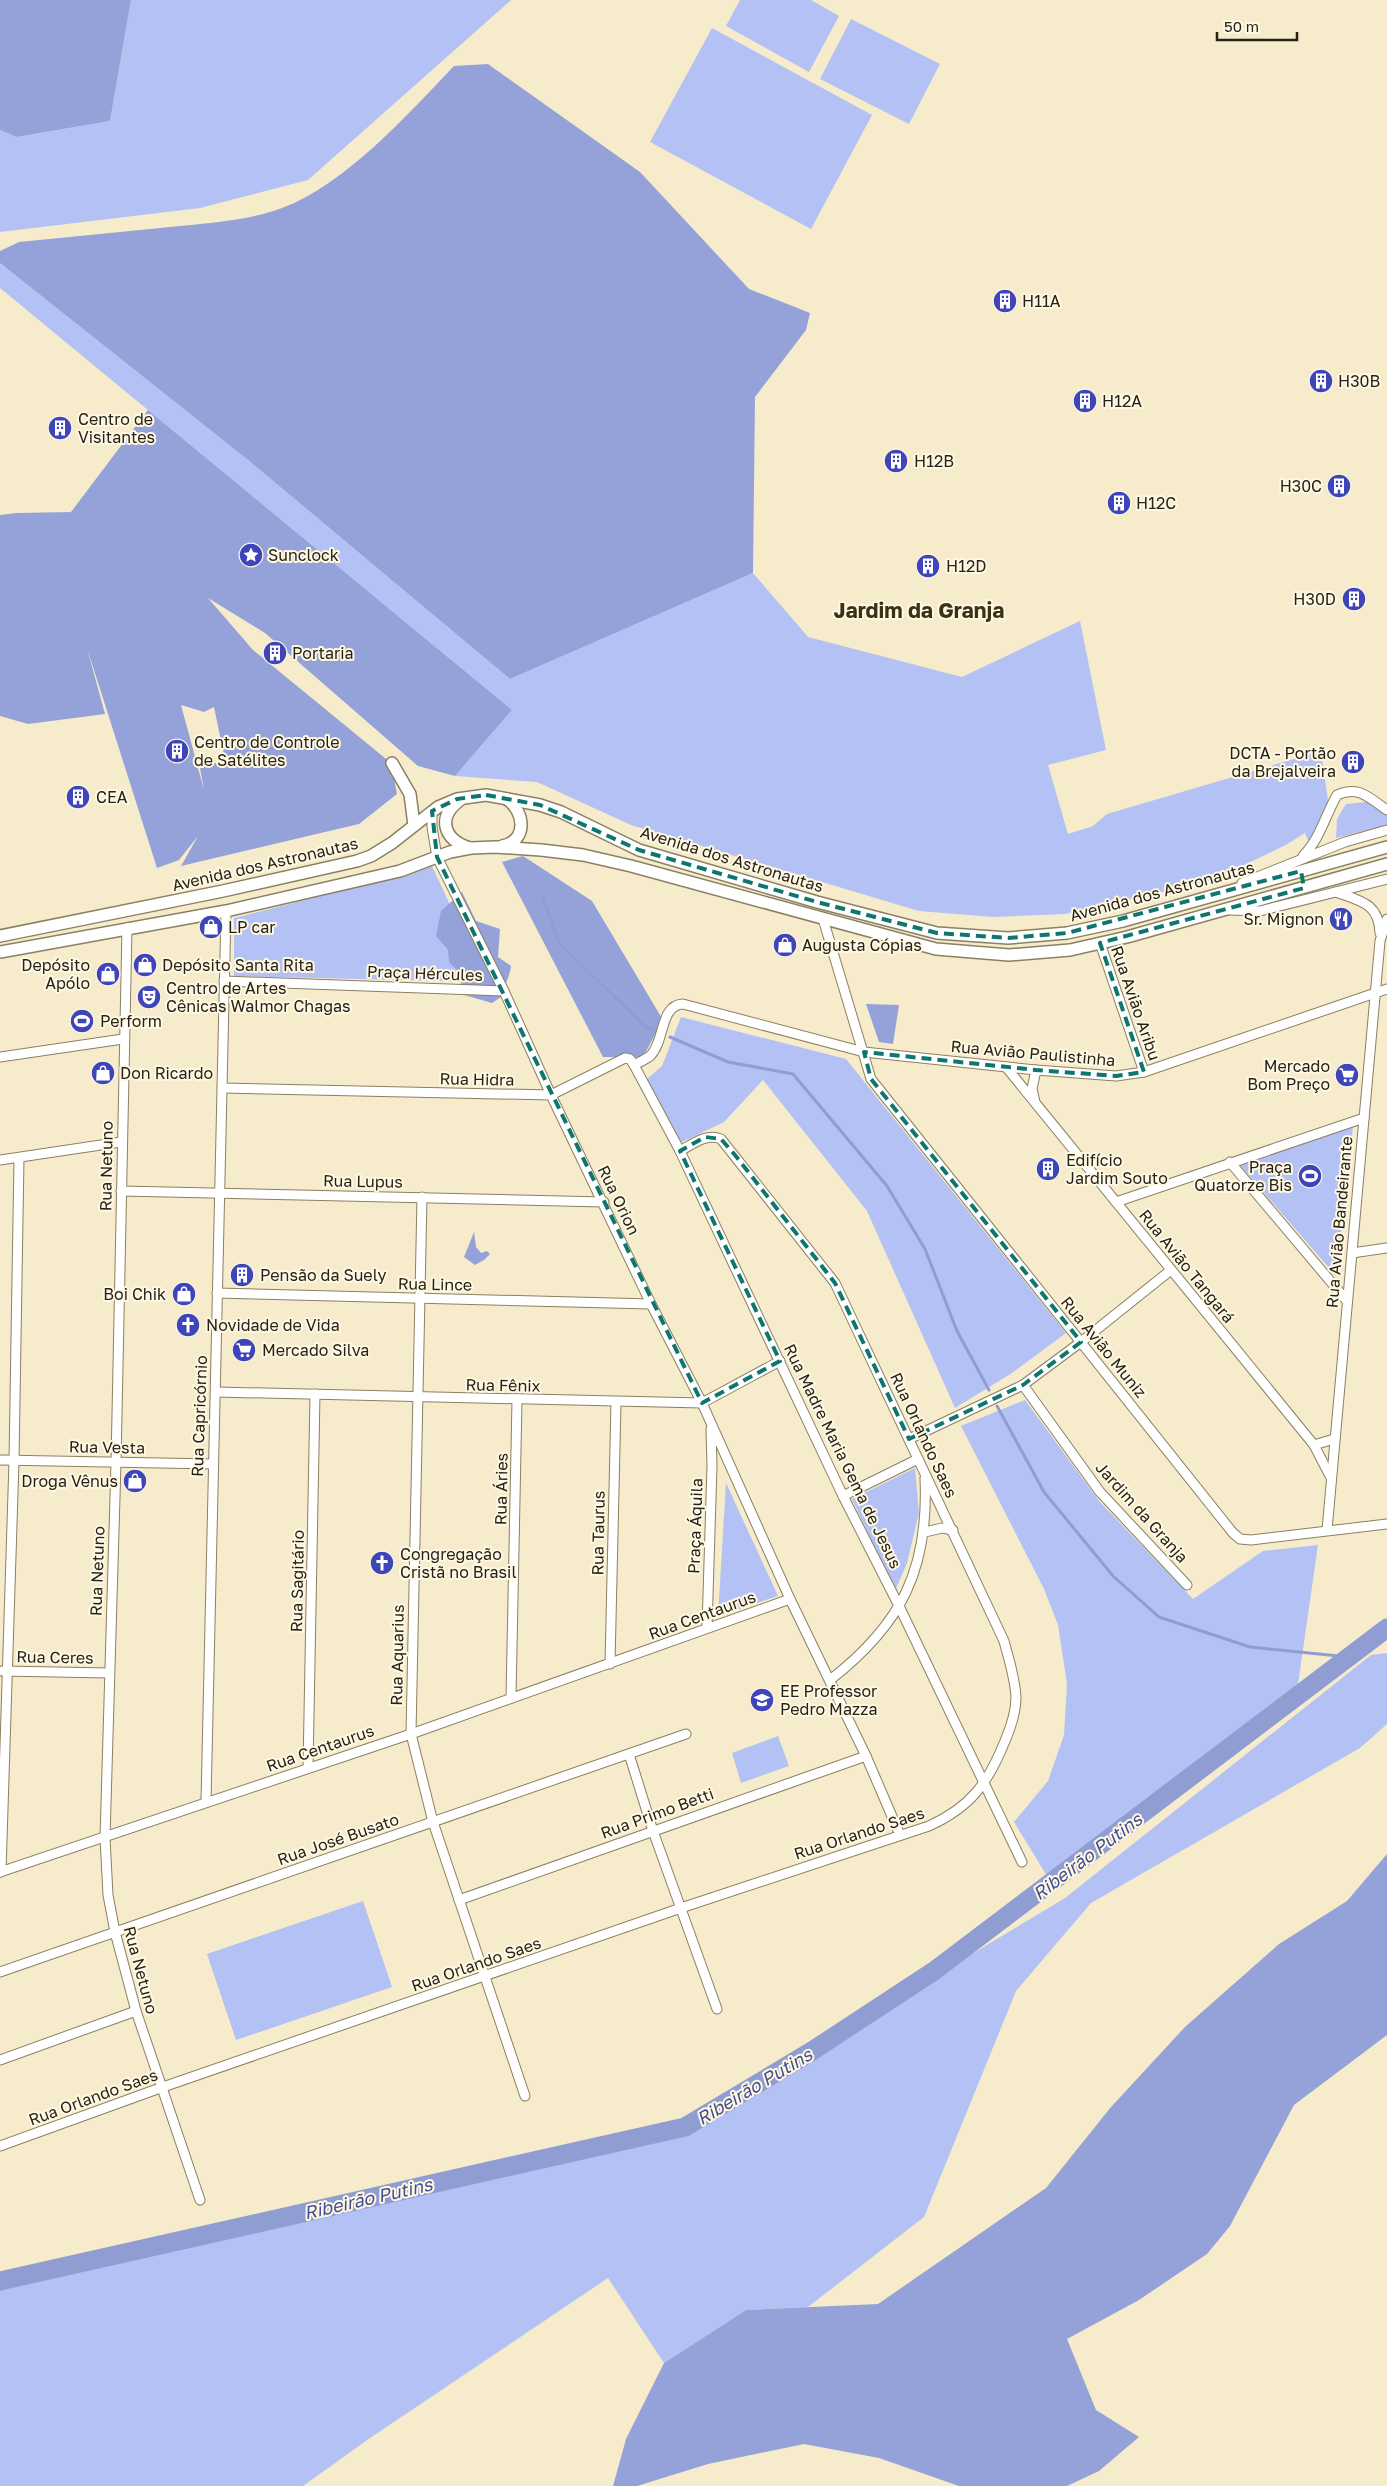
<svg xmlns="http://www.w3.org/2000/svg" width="1387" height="2486" font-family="'Golos Text',sans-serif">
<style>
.green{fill:#b4c1f5}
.forest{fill:#95a2d9;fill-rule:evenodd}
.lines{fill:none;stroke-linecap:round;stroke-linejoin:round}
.stream{stroke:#909dd3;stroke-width:3}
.river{stroke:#909dd3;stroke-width:19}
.minor-casing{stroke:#8a8062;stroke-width:11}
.secondary-casing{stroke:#8a8062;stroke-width:14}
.minor{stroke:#fff;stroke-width:9}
.secondary{stroke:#fff;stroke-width:11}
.marked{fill:none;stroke:#0f766e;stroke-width:4;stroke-dasharray:10 6;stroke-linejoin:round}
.labels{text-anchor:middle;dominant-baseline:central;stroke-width:4;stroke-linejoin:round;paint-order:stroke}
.poi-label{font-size:16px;fill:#262216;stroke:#fff8e4;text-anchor:start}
.street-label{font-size:16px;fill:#262216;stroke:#fff8e4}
.water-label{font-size:18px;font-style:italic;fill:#434e92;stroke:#fff8e4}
.district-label{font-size:21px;font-weight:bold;fill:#3b3216;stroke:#fff8e4}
</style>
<rect width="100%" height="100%" fill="#f6ebca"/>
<g class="green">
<path d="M131,0H511L308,180L200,208L0,232V130L18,137L110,121Z"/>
<path d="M740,0H811L839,16L809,72L726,26Z"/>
<path d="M851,19L940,64L909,124L820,79Z"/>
<path d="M712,28L872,115L811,229L650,142Z"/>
<path d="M0,263L248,460L510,679L753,573L808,637L962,677L1080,621L1106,750L1048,765L1068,834L1093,826L1107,814L1321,751L1329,808L1310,846L1305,833L1284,846L1210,881L1065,914L993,917L919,911L631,825L537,782L455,776L512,710L0,288Z"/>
<path d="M1366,802L1387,815V825L1336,838L1337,819L1346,804Z"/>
<path d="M432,866L486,982L234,976V918L419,871Z"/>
<path d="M681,1017L846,1059L1066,1333L1012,1373L955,1408L867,1211L763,1080L724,1122L680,1143L646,1080L662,1066Z"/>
<path d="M1353,1127L1336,1276L1239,1164Z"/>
<path d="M1025,1400L1099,1501L1193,1599L1263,1551L1318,1545L1298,1684L1047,1876L1014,1822L1048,1781L1064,1735L1067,1684L1058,1625L1044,1589L961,1426Z"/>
<path d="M915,1468L919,1513L907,1563L895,1591L852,1499Z"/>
<path d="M726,1483L778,1596L718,1616Z"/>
<path d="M1387,1653V1724L1360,1748L1091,1903L1016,1991L924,2217L808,2307L746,2310L664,2363L608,2278L370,2438L303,2486H0V2282L685,2127L1065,1898L1371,1655Z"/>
<path d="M778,1736L789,1766L741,1783L732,1753Z"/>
<path d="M363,1901L392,1987L236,2040L207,1954Z"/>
</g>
<g class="forest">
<path d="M0,0H131L110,121L17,137L0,130Z"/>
<path d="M488,64L640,172L749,289L810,313L806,330L755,397L753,573L510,679L248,460L0,263V251L19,242C70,237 120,232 170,227C207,223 247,221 282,208C345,185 408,114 454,66Z"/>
<path d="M148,410L512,710L455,776L418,766L265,633L208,598L253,650L391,763L397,794L359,824L181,866L198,836L179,860L157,868L87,648L105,714L28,724L0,716V515L17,513L73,512H71ZM181,705L204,712L214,707L225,760L200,768L204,790Z"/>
<path d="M523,856L592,901L663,1020L643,1057H603L502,862Z"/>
<path d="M462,892L476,921L500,929L498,957L511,966C510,976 504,984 504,995L492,1003L464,995L458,971L449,962L448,950L436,936L441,911Z"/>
<path d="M866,1004L899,1005L893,1044L879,1042Z"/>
<path d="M474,1232L476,1247L481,1253L487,1251L490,1254L484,1260L475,1265L464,1257Z"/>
<path d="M1387,1854V2035L1294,2105L1230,2226L1207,2254L1139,2300L1067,2339L1096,2410L1139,2437L1099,2471L1067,2486H959L879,2458L804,2444L708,2464L637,2486H613L626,2439L664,2363L746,2310L878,2304L1046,2188L1111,2107L1185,2027L1279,1944L1347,1901Z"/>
</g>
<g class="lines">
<g class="stream">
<path d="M543,898L559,943L646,1027L654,1030"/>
<path d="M670,1037L728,1062L793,1074L887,1186L925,1249L957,1331L989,1390"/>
<path d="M997,1406L1044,1492L1113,1576L1159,1617L1250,1647L1348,1657"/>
</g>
<path class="river" d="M0,2281L685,2127L812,2051L934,1971L1387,1628"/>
<g class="minor-casing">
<g id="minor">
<path d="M432,811V827L437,857L504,991L551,1095L651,1304L702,1403L790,1599L866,1756L900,1835"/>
<path d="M1303,856C1320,839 1325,816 1337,795C1359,785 1369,798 1387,810"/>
<path d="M1242,883L1345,842L1387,830"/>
<path d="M1336,892C1360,901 1379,903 1380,933"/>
<path d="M1229,910L1260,911L1387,879"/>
<path d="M823,919L871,1079L1233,1533L1240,1539L1251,1540L1387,1524"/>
<path d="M127,928L116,1463L105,1838L108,1895L115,1932L136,2011L200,2200"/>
<path d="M1100,943L1144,1072"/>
<path d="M224,981L504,991"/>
<path d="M0,1057L123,1039"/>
<path d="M634,1065L680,1151L843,1496L899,1606L1022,1862"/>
<path d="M1006,1067L1314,1445L1330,1476"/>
<path d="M222,1088L551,1095L625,1058L630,1059L634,1065C639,1062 647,1059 651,1055C665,1040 660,1005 683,1004L864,1052L1036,1070L1116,1076L1144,1072L1387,989"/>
<path d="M1035,1102L1032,1089L1036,1070"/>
<path d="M0,1160L121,1142"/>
<path d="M1230,1162L1347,1301"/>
<path d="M121,1191L604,1202"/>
<path d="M422,1197L411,1734L433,1822L525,2096"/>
<path d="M1116,1202L1364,1118"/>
<path d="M1352,1253L1387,1248"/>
<path d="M217,1293L651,1304"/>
<path d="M1023,1385L1100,1492L1187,1585"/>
<path d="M216,1392L702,1403L780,1361"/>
<path d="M909,1439L1023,1385L1081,1342L1171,1270"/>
<path d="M1314,1445L1334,1439"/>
<path d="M0,1460L213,1464"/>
<path d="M843,1496L918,1459"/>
<path d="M1327,1530L1380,941L1387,919"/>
<path d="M925,1532L942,1528L953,1530"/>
<path d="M707,1628L712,1466L711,1429"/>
<path d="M610,1664L616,1403"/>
<path d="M2,1671L109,1673"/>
<path d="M830,1680C902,1624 929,1569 925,1478"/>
<path d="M511,1698L517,1400"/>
<path d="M629,1754L653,1831L717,2009"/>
<path d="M308,1768L315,1394"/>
<path d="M206,1802L226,911"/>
<path d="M0,1872L411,1734L790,1599"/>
<path d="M1,1872L14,1461L19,1158"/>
<path d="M459,1900L866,1756"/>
<path d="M0,1972L686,1734"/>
<path d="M0,2060L136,2011"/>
<path d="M0,2146L163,2087L681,1908L929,1826C971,1807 988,1783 1005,1741C1011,1727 1016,1713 1016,1697C1015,1678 1009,1660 1004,1641L835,1283L721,1139C706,1133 693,1144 680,1151"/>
</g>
</g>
<g class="secondary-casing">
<g id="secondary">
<path d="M392,763L410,794L414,825"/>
<path d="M460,800C436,818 444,840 470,848"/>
<path d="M502,846C528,841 525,812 507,799"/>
<path d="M0,936L223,891L357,861L371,856L392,843L438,807L457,799L486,795L540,805L561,812L639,850L817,902L937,933L1008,938L1067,933L1123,921L1387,847"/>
<path d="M0,952L226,911L400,871L450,852L471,848L495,847L541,850L583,855L631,866L936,949L1009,955L1070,950L1127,937L1387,864"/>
</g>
</g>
<use href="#minor" class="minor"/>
<use href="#secondary" class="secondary"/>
</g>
<path class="marked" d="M486,795L540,805L639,850L817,902L937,933L1008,938L1067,933L1301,871L1304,888L1100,943L1144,1072L1116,1076L1036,1070L864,1052L871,1079L1081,1342L1023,1385L909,1439L835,1283L735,1155L721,1139L705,1137L680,1151L780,1361L702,1403L437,857L432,811L457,799Z"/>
<defs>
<g id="building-disc" transform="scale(1.25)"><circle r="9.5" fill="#3e44b9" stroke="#fff8e4"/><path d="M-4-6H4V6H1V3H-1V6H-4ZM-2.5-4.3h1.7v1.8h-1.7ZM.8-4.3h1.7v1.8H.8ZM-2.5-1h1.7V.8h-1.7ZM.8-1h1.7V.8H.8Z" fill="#fff"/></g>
<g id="sight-disc" transform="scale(1.25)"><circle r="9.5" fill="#3e44b9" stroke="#fff8e4"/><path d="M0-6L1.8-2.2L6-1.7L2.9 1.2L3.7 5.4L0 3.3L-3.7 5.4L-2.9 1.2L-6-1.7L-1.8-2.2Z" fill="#fff"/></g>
<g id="restaurant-disc" transform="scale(1.25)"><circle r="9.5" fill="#3e44b9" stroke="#fff8e4"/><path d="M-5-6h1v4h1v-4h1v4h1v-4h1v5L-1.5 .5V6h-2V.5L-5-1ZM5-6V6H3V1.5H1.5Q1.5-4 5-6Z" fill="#fff"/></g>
<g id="shop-disc" transform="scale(1.25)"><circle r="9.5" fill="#3e44b9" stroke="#fff8e4"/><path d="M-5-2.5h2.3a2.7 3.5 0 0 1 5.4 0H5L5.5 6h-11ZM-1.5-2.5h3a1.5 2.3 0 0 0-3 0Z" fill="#fff"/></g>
<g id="theatre-disc" transform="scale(1.25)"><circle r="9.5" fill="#3e44b9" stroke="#fff8e4"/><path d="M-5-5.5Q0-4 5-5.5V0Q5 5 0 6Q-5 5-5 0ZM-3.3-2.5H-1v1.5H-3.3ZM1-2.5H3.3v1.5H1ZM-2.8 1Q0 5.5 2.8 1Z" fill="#fff"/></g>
<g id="stadium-disc" transform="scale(1.25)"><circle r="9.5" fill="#3e44b9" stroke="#fff8e4"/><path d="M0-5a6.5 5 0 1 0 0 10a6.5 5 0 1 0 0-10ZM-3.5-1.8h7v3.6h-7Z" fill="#fff"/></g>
<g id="supermarket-disc" transform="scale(1.25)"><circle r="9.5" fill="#3e44b9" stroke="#fff8e4"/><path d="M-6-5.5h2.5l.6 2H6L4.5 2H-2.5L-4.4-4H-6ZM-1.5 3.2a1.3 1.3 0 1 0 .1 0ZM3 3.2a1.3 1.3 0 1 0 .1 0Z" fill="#fff"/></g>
<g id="church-disc" transform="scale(1.25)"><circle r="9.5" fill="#3e44b9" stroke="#fff8e4"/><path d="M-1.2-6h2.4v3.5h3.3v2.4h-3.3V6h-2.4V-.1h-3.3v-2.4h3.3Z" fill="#fff"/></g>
<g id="school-disc" transform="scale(1.25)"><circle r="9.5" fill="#3e44b9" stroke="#fff8e4"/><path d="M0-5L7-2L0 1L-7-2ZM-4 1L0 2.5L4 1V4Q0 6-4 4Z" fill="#fff"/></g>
</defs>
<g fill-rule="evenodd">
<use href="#building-disc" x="1005" y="301"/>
<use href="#building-disc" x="1321" y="381"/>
<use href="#building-disc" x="1085" y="401"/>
<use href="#building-disc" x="60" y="428"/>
<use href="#building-disc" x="896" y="461"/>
<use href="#building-disc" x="1339" y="486"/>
<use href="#building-disc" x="1119" y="503"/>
<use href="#sight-disc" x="251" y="555"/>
<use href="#building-disc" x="928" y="566"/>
<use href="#building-disc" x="1354" y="599"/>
<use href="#building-disc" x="275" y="653"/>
<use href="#building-disc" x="177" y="751"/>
<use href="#building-disc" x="1353" y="762"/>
<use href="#building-disc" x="78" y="797"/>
<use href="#restaurant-disc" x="1341" y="919"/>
<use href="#shop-disc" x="211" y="927"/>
<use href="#shop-disc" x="785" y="945"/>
<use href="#shop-disc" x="145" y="965"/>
<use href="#shop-disc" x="108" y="974"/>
<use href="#theatre-disc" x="149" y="997"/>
<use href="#stadium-disc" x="82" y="1021"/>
<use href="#shop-disc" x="103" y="1073"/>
<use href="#supermarket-disc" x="1347" y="1075"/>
<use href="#building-disc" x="1048" y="1169"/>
<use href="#stadium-disc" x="1310" y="1176"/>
<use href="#building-disc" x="242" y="1275"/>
<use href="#shop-disc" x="184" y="1294"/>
<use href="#church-disc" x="188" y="1325"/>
<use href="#supermarket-disc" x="244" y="1350"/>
<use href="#shop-disc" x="135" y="1481"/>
<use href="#church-disc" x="382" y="1563"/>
<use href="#school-disc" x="762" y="1700"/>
</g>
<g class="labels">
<g class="poi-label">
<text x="1022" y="301">H11A</text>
<text x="1338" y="381">H30B</text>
<text x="1102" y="401">H12A</text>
<text x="78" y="419">Centro de<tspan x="78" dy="18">Visitantes</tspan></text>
<text x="914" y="461">H12B</text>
<text x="1322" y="486" text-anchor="end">H30C</text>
<text x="1136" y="503">H12C</text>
<text x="268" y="555">Sunclock</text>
<text x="946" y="566">H12D</text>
<text x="1336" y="599" text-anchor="end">H30D</text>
<text x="292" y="653">Portaria</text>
<text x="194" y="742">Centro de Controle<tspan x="194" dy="18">de Satélites</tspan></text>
<text x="1336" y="753" text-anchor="end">DCTA - Portão<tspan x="1336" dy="18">da Brejalveira</tspan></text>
<text x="96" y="797">CEA</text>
<text x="1324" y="919" text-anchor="end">Sr. Mignon</text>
<text x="228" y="927">LP car</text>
<text x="802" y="945">Augusta Cópias</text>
<text x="90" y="965" text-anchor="end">Depósito<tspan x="90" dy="18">Apólo</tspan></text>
<text x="162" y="965">Depósito Santa Rita</text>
<text x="166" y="988">Centro de Artes<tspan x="166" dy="18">Cênicas Walmor Chagas</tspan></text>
<text x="100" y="1021">Perform</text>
<text x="1330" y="1066" text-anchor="end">Mercado<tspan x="1330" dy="18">Bom Preço</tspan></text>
<text x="120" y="1073">Don Ricardo</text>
<text x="1066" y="1160">Edifício<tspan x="1066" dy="18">Jardim Souto</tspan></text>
<text x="1292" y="1167" text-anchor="end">Praça<tspan x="1292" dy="18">Quatorze Bis</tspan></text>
<text x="260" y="1275">Pensão da Suely</text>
<text x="166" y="1294" text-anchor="end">Boi Chik</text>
<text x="206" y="1325">Novidade de Vida</text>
<text x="262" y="1350">Mercado Silva</text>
<text x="118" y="1481" text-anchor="end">Droga Vênus</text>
<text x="400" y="1554">Congregação<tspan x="400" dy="18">Cristã no Brasil</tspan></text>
<text x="780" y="1691">EE Professor<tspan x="780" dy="18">Pedro Mazza</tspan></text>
</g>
<g class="street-label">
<text transform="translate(732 859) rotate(17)">Avenida dos Astronautas</text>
<text transform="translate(265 864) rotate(-13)">Avenida dos Astronautas</text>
<text transform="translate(1162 891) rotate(-15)">Avenida dos Astronautas</text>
<text transform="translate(425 973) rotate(2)">Praça Hércules</text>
<text transform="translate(1136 1003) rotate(71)">Rua Avião Aribu</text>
<text transform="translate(1033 1053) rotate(5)">Rua Avião Paulistinha</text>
<text transform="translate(477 1079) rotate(1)">Rua Hidra</text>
<text transform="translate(106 1166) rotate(-89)">Rua Netuno</text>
<text transform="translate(363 1181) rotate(1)">Rua Lupus</text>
<text transform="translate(619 1200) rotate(64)">Rua Orion</text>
<text transform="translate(1339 1222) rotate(-85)">Rua Avião Bandeirante</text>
<text transform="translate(1187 1266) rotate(51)">Rua Avião Tangará</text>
<text transform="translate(435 1284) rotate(1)">Rua Lince</text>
<text transform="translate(1104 1347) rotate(51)">Rua Avião Muniz</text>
<text transform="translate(503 1385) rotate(1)">Rua Fênix</text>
<text transform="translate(199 1416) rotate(-88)">Rua Capricórnio</text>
<text transform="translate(924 1435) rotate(65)">Rua Orlando Saes</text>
<text transform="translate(107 1447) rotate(1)">Rua Vesta</text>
<text transform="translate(843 1456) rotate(64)">Rua Madre Maria Gema de Jesus</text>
<text transform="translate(501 1489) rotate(-89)">Rua Áries</text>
<text transform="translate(1142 1512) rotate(48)">Jardim da Granja</text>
<text transform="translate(695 1526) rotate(-88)">Praça Áquila</text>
<text transform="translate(598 1533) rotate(-89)">Rua Taurus</text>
<text transform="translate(97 1571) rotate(-88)">Rua Netuno</text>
<text transform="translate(297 1581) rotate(-89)">Rua Sagitário</text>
<text transform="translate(702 1615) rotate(-20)">Rua Centaurus</text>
<text transform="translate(397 1655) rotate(-89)">Rua Aquarius</text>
<text transform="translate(55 1657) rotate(1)">Rua Ceres</text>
<text transform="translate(320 1748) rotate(-19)">Rua Centaurus</text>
<text transform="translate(657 1813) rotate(-20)">Rua Primo Betti</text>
<text transform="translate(859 1833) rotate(-18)">Rua Orlando Saes</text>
<text transform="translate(338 1839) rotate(-19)">Rua José Busato</text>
<text transform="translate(476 1964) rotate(-19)">Rua Orlando Saes</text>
<text transform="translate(141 1970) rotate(75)">Rua Netuno</text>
<text transform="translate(93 2097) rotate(-20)">Rua Orlando Saes</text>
</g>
<g class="water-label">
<text transform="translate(1087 1856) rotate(-37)">Ribeirão Putins</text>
<text transform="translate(754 2086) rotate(-31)">Ribeirão Putins</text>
<text transform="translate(368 2198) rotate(-13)">Ribeirão Putins</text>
</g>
<g class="district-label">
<text x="919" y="610">Jardim da Granja</text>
</g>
</g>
<path d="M1217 32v8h80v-8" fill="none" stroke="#262216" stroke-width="2.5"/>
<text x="1224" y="32" font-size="15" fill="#262216" stroke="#fff8e4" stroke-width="4" paint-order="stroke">50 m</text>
</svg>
